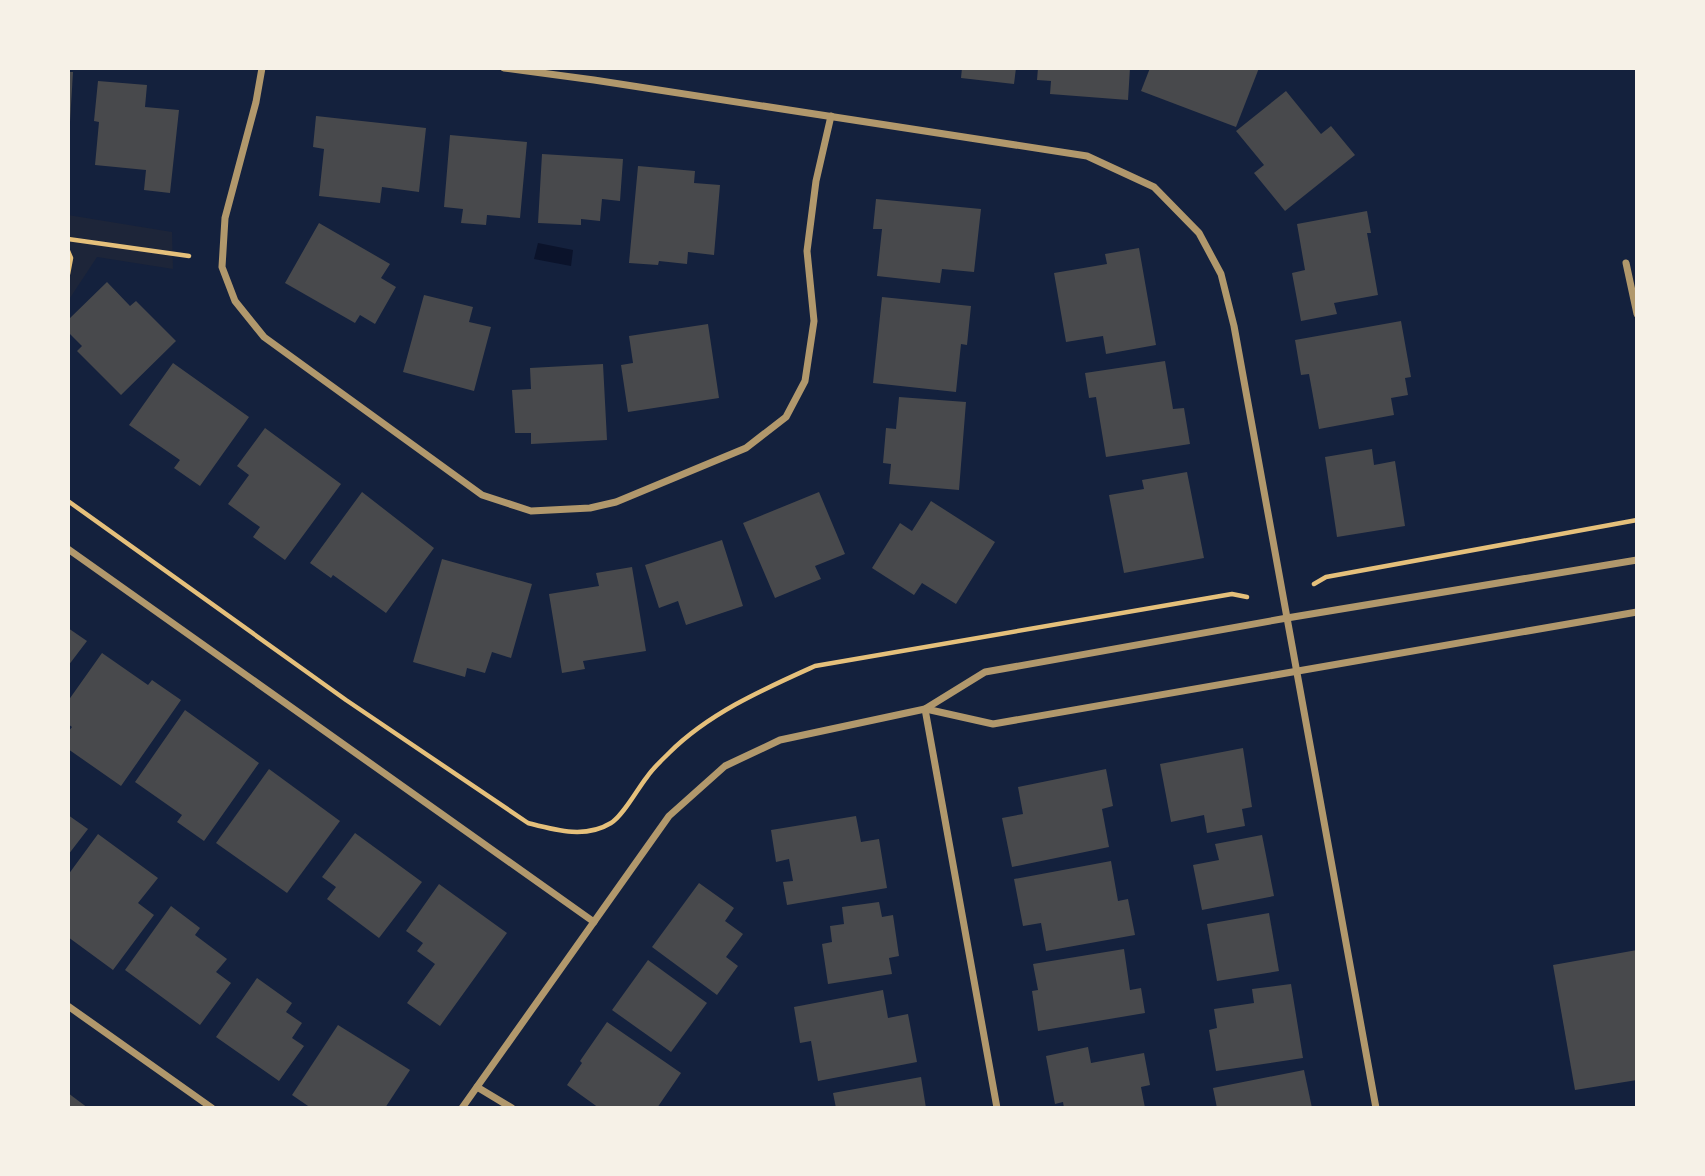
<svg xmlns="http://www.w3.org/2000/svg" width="1705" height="1176" font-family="Rubik,sans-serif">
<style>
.green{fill:#1d2539}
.water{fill:#0b132b}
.building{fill:#48494c}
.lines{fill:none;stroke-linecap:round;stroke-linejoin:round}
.path{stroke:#e5c07b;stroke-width:4.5}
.minor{stroke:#b1986c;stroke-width:7}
</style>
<rect width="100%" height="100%" fill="#14213d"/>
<path class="green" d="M68,215L172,232L173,269L97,257L68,301Z"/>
<path class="water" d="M538,243L573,250L571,266L534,259Z"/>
<g class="building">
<path d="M962,68H1016L1014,84L961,78Z"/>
<path d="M1038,68H1130L1128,100L1050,94L1051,81L1037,80Z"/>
<path d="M1150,68H1259L1236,127L1141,91Z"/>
<path d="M68,72H73L70,122L68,121Z"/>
<path d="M98,81L147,85L145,107L179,110L170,193L144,190L146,170L95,165L99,122L94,121Z"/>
<path d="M1286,91L1321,134L1331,126L1355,155L1285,211L1254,173L1264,165L1236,131Z"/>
<path d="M316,116L426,128L419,192L382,187L380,203L319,196L324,149L313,147Z"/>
<path d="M450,135L527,142L520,218L487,215L486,225L461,223L463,209L444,207Z"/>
<path d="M542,154L623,159L620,201L602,199L600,221L581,219V225L538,223Z"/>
<path d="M638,166L695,171L694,183L720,185L714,255L688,252L687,264L659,261L658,265L629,263Z"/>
<path d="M876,199L981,209L974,272L942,269L940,283L877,276L882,229H873Z"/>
<path d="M1367,211L1371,233H1367L1378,295L1334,303L1337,314L1301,321L1292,273L1305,270L1297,224Z"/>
<path d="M319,223L390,264L381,278L396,287L375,324L360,315L355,323L285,283Z"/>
<path d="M1139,248L1156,345L1106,354L1103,336L1066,342L1054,273L1107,264L1105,254Z"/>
<path d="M107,282L130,306L136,301L176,341L121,395L77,351L82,346L68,332V320Z"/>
<path d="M424,295L473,307L469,322L491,327L474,391L403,372Z"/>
<path d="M882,297L971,306L967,345L961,344L956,392L873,383Z"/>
<path d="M1401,321L1411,377L1405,378L1408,395L1391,398L1394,415L1319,429L1309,374L1301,375L1295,340Z"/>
<path d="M708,324L719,398L628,412L621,365L633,363L629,336Z"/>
<path d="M1165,361L1173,409L1184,408L1190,444L1106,457L1096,397L1089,398L1085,373Z"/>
<path d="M173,363L249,417L200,486L174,468L180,460L129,425Z"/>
<path d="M603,364L607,440L531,444V433H515L512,390L531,389L530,368Z"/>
<path d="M899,397L966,402L959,490L889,484L891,464L883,463L886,428L896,429Z"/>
<path d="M265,428L341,484L285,560L253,537L260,527L228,504L249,475L237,466Z"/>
<path d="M1372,449L1374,465L1395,461L1405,526L1337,537L1325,457Z"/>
<path d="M1187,472L1204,558L1124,573L1109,495L1144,489L1142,480Z"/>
<path d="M362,492L434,548L386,613L333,575L331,578L310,563Z"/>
<path d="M819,492L845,554L815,566L821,579L775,598L743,523Z"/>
<path d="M931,501L995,542L956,604L922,583L914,595L872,568L900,523L912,531Z"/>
<path d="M722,540L743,606L686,625L678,601L659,608L645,565Z"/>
<path d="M442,559L532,584L511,658L492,652L485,673L467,668L465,677L413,662Z"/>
<path d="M632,567L646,651L583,661L585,669L562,673L549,594L599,586L596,573Z"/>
<path d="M68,628L87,641L68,666Z"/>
<path d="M102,653L148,685L152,680L181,700L121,786L68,749V732L72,727L68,724V701Z"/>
<path d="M185,710L259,763L204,841L177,822L182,815L135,782Z"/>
<path d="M1243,748L1252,807L1242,809L1245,826L1207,833L1204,815L1171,822L1160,764Z"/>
<path d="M269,769L340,821L287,893L216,843Z"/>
<path d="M1106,769L1113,806L1102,809L1109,847L1012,867L1002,818L1023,814L1018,787Z"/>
<path d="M68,815L88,829L68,855Z"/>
<path d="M856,816L861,842L879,839L887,888L787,905L783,882L793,881L789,859L776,862L771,830Z"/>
<path d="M355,833L422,882L379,938L327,899L336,887L322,877Z"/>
<path d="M98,834L158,878L138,903L154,915L113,970L68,937V875Z"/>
<path d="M1262,835L1274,896L1202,910L1193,865L1219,860L1215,844Z"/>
<path d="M1111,861L1118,901L1128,899L1135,935L1046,951L1041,923L1023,926L1014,879Z"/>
<path d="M699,883L734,908L725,921L743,934L726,957L738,966L717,995L652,947Z"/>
<path d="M439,884L507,933L440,1026L407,1003L435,964L417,951L423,943L406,931Z"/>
<path d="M879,902L882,917L893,915L899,956L889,958L892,974L828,984L822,944L832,942L830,926L844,924L842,907Z"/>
<path d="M171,906L200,928L195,935L227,959L216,972L231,983L200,1025L125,970Z"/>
<path d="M1269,913L1279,971L1217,981L1207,924Z"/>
<path d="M1124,949L1130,990L1141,988L1145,1013L1038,1031L1032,991L1038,990L1033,964Z"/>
<path d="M1637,950V1080L1575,1090L1553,965Z"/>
<path d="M648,960L707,1003L671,1052L612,1010Z"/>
<path d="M257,978L292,1003L286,1012L302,1023L292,1038L304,1046L279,1081L216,1037Z"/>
<path d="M1291,984L1303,1058L1216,1071L1209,1030L1217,1028L1214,1009L1254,1003L1252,989Z"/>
<path d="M883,990L888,1018L908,1014L917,1062L818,1081L811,1041L800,1043L794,1007Z"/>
<path d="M607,1022L681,1073L657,1108H599L567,1085L582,1063L580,1061Z"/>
<path d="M338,1025L410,1070L385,1108H311L292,1095Z"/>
<path d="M1088,1047L1091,1063L1144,1053L1150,1085L1141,1087L1145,1108H1064L1063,1102L1055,1104L1046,1056Z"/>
<path d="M1304,1070L1312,1108H1217L1213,1088Z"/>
<path d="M921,1077L926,1108H836L833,1093Z"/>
<path d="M68,1093L88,1108H68Z"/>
</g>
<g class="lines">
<g class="path">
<path d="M68,239L189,256"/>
<path d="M68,251L71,258L68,274"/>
<path d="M68,501L346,700L528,823C555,830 585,839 611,823C623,816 638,788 647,777C653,768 661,761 669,753C709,713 764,689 815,666L1232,594L1247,597"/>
<path d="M1314,584L1326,577L1637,520"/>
</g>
<g class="minor">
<path d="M262,68L256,102L225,218L222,267L235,301L264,337L482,495L531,511L590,508L616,502L746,448L786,417L805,381L814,321L807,251L816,181L831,116"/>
<path d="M504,68L594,80L1087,156L1154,187L1199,233L1221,274L1234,326L1376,1108"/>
<path d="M1626,263L1637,314"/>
<path d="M68,549L594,922"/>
<path d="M925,709L997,1108"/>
<path d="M926,709L993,724L1637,612"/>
<path d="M68,1006L212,1108"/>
<path d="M477,1087L512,1108"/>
<path d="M462,1108L669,816L725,766L780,740L925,709L985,672L1287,618L1637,560"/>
</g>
</g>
<rect width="1705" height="1176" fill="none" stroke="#f6f1e7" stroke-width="140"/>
</svg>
